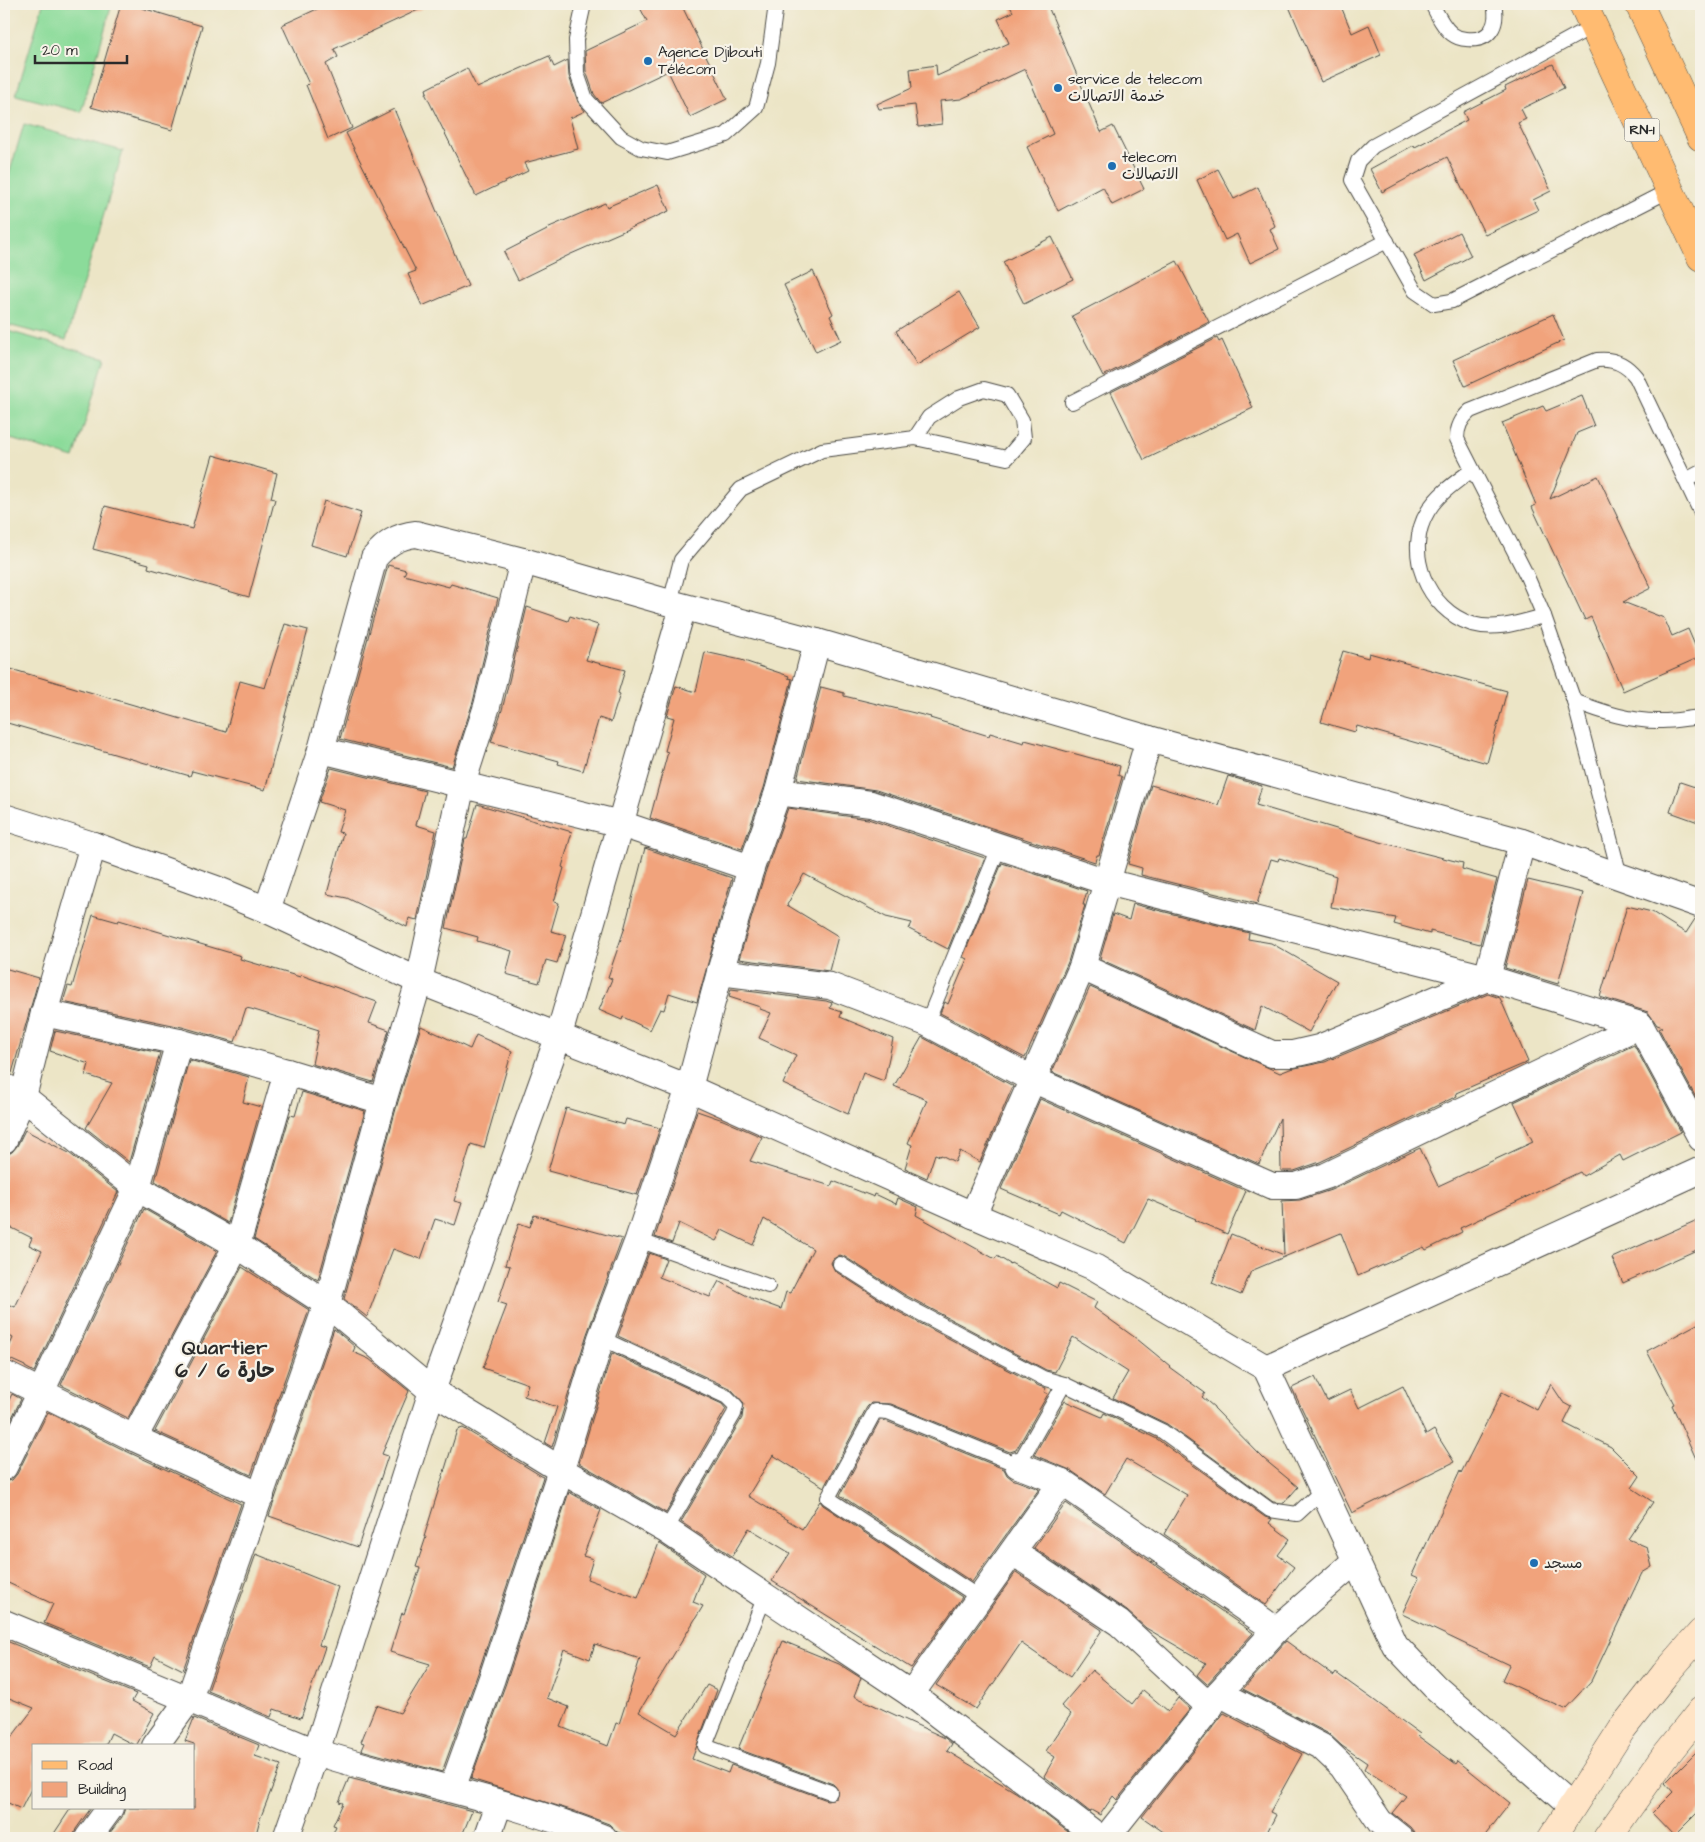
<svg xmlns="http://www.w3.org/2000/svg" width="1705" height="1842" font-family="'Architects Daughter','Playpen Sans Arabic',sans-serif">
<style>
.pitch{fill:#8bdb9a;stroke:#5b8362}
.building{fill:#f1a37c;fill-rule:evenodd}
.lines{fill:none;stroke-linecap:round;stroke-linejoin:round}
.service-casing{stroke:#484742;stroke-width:16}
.minor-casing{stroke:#484742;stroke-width:28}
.secondary-casing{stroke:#484742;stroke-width:29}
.primary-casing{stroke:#484742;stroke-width:29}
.service{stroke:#fff;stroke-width:14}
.minor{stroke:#fff;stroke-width:26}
.secondary{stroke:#ffe4c6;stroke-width:28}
.primary{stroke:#ffbb71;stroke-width:28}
.poi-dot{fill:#1f6fb2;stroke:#f7f3e8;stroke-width:2}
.labels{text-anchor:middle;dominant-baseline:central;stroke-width:4.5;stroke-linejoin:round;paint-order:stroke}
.shield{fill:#f7f3e8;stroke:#686764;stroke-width:1}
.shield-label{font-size:14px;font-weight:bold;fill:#2b2b2b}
.poi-label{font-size:15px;fill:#2b2b2b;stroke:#f7f3e8;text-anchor:start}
.district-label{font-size:20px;font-weight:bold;letter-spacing:1px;fill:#2b2b2b;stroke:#f7f3e8}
</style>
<rect width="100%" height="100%" fill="#f7f3e8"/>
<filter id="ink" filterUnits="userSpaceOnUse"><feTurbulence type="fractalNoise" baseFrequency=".02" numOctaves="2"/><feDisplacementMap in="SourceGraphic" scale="10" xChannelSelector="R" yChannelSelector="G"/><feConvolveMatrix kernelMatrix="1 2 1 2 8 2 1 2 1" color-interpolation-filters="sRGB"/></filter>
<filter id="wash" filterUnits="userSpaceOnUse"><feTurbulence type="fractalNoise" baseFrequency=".0096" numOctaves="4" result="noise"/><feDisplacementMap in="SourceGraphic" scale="20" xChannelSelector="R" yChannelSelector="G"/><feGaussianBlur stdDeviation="1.12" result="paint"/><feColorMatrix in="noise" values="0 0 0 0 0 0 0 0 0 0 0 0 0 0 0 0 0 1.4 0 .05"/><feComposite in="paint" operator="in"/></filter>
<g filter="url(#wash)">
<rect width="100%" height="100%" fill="#ece5c6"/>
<g class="pitch">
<path d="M43,4H112L81,112L16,95Z"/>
<path d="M24,124L123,151L66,340L4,324V191Z"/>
<path d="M4,330L105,358L74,458L4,437Z"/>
</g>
<g id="blocks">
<g class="building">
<path d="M121,4H129L202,26L172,130L91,107Z"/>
<path d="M328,4H431L334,49L338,57L326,64L352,128L328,139L306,85L309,84L282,25Z"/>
<path d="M638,4H681L727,99L690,117L668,71L601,103L594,94L586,71L585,51L647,21Z"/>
<path d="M1009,4H1047L1101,132L1113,126L1144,189L1112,205L1103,187L1058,211L1027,147L1053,134L1025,69L961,99L940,101L942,124L918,127L915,105L879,109L877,104L912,88L910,69L936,65L937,76L1009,43L998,19L1013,12Z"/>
<path d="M1288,4H1340L1352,33L1369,25L1381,55L1321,82Z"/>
<path d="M549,56L554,67L568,60L569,76L578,102L585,111L570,118L578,149L524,163L528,171L476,196L425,93L427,92L426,89L467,68L477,88Z"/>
<path d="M1553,64L1564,88L1521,109L1526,119L1518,123L1551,191L1533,200L1538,210L1485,235L1447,157L1382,192L1370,169L1414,145L1415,147L1467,120L1463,112L1506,90L1505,87Z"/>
<path d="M394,109L468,286L422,306L408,274L416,271L346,133Z"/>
<path d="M1218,169L1234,199L1258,187L1275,226L1270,229L1279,249L1250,263L1237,234L1225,240L1197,180Z"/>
<path d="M658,185L669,211L571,254L518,280L504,252L547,230V228L605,203L607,207Z"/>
<path d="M1459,232L1471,256L1426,280L1414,255Z"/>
<path d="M1052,237L1073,279L1024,304L1003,262Z"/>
<path d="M1177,261L1209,322L1103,376L1072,316Z"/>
<path d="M813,271L833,314L830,316L841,340L816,352L784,285Z"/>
<path d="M959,292L980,327L917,365L896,331Z"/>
<path d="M1553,314L1564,340L1465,386L1453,360Z"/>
<path d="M1217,338L1219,342L1222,340L1253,408L1144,460L1111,392Z"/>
<path d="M1582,396L1594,426L1577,433L1550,499L1598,476L1651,588L1623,602L1664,618L1672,636L1688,629L1700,657L1623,691L1591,617L1585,620L1532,507L1536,505L1502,423L1543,406L1546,411Z"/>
<path d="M213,455L277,473L271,498L275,499L249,597L148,568L149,564L93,549L105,506L192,529Z"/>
<path d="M324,501L361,513L347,556L311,545Z"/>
<path d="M388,565L406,570L404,575L449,587L451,584L498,598L473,702L452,767L340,739Z"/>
<path d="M527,607L568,621L570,616L598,625L586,660L625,670L618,693L620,694L611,722L599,718L583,771L558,764L559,761L491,742L502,710Z"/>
<path d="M285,624L308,630L265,790L192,771L190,776L4,722V667L226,732L240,681L265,688Z"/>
<path d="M1343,651L1368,658L1369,653L1507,691L1487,763L1357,726L1355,732L1321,722Z"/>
<path d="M705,652L741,660L789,676L788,678L792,679L764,788L742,849L650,818L668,752L665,751L674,718L667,716L676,686L696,692Z"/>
<path d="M821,687L844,693V696L931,717L930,718L989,736L990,733L1024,743L1025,740L1120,766L1118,775L1122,777L1099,855H1097L1095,862L876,790L797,779Z"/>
<path d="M331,768L425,791L416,825L436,831L417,920L409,918L407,927L347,898L327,894L343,833L338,832L345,810L319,802Z"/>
<path d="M1228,776L1262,786L1256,805L1380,842L1463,863L1462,869L1497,879L1480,944L1430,931V934L1394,924L1396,918L1331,907L1336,876L1279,858L1278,861L1271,859L1257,904L1141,875L1142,868L1128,864L1151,785L1218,805Z"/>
<path d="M1680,782L1701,789V823L1670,812Z"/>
<path d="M477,804L572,832L562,867L564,868L554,902L559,903L551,931L566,935L557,963L546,960L539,983L506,974L512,951L477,941L478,937L446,928L465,839H467Z"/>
<path d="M788,808L868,819L985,858L948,949L909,929L912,923L886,917L804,874L787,905L838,936L829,971L739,959L765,873Z"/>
<path d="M645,848L732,878L697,1002L669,993L664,1010L660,1009L650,1030L623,1017L622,1020L599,1010L612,979L608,977L624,930Z"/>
<path d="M1002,863L1087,891L1083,905H1085L1068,962L1025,1058L940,1013L945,1002L948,1004L967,959L963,957Z"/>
<path d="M1528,880L1583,893L1558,984L1505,968Z"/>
<path d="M1133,904L1249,933L1248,939L1271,943L1337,981L1309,1032L1262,1006L1255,1030L1100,959L1113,914L1129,920Z"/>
<path d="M1627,906L1652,912L1686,933L1695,919L1701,920V1107L1659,1029L1663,1027L1657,1025L1648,1012L1600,997Z"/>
<path d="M93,915L118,922L119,920L241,956L240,959L300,977L301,975L377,1002L369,1023L389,1030L373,1082L312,1064L319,1030L251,1009L246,1008L235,1042L182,1027L63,1002L68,986L72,987Z"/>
<path d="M4,968L39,978L12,1073L4,1071Z"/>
<path d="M1090,987L1280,1073L1290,1069L1325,1062L1488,994L1500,998L1528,1062L1456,1093L1457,1096L1320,1162L1294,1171H1281L1280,1118L1259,1164L1052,1072Z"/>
<path d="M731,989L826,1001L832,1003L830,1008L842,1012L840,1017L893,1039L884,1081L863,1073L848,1114L783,1084L796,1055L759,1038L771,1013L760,1009V1007L729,997Z"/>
<path d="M421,1026L470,1049L476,1035L512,1051L484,1148L471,1144L454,1201L462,1203L455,1225L435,1219L421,1259L393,1249L367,1317L344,1299L397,1105Z"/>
<path d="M55,1031L160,1053L129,1162L86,1128L112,1083L86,1075L89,1064L50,1051Z"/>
<path d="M922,1037L1013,1086L980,1162L960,1151L955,1162L941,1155L940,1156L935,1154L927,1178L905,1168L912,1145L908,1143L927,1100L894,1086Z"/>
<path d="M1634,1045L1681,1132L1623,1161L1620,1155L1583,1176L1580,1172L1460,1228L1462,1232L1426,1250L1424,1247L1358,1276L1341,1233L1251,1271L1241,1295L1212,1283L1231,1234L1284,1255L1282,1201L1300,1200L1331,1190L1420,1148L1438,1186L1533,1142L1514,1102Z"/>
<path d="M189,1060L249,1077L243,1102L261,1107L228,1223L155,1181Z"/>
<path d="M302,1092L365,1111L318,1280L254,1239L290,1115L295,1116Z"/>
<path d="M1040,1099L1246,1191L1227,1234L1195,1220L1196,1219L1148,1199L1126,1243L1061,1210L1059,1214L1001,1189Z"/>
<path d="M566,1108L624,1125L626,1119L660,1128L637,1195L548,1171Z"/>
<path d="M697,1111L723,1120L762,1137L750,1161L831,1186L833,1181L874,1197L875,1194L896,1204L898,1198L918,1207L916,1215L995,1259L997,1256L1010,1264L1011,1263L1057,1288L1059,1283L1097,1302L1094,1308L1137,1339L1170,1366L1169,1367L1205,1393L1202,1397L1214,1407V1408L1264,1459L1298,1487L1284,1503L1273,1502L1167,1424L1113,1398L1128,1372L1073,1337L1055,1372L1046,1370L905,1295L845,1257L840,1255L833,1259L831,1263L835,1271L897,1311L1039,1386L1046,1388L1044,1392L1048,1394L1016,1450L1010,1452L891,1404L871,1403L867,1407L824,1487L773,1455L748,1496L802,1529L820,1501L823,1505L962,1597L911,1668L772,1581L790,1553L749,1528L732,1556L681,1522L742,1418L744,1403L731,1389L618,1336L649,1253L666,1259L659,1277L710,1297L719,1281L751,1298L781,1309L786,1292L790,1293L813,1249L764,1219L753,1245L722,1230L716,1241L679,1223L672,1243L655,1237Z"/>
<path d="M25,1130L69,1153L118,1192L34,1372L25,1367V1366L5,1357L13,1338L4,1333V1302L15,1307L42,1251L29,1245L32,1238L4,1224V1158L6,1155L12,1152L17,1146Z"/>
<path d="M144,1209L217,1251L128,1418L61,1385Z"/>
<path d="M534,1215L622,1239L587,1334L552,1447L545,1443L557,1407L524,1396L528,1384L483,1368L507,1305L498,1302L510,1266L505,1265L519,1223L530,1227Z"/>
<path d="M1695,1221L1701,1236V1248L1623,1283L1612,1258Z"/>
<path d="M242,1267L309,1310L251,1475L155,1431Z"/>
<path d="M1701,1322V1470L1672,1405L1674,1404L1647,1351Z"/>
<path d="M334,1329L355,1347L353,1352L369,1359L409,1391L382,1454L388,1456L358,1547L269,1516Z"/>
<path d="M612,1353L722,1404L726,1409L666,1513L579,1463Z"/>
<path d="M1315,1377L1327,1401L1350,1390L1359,1408L1403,1386L1426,1435L1434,1430L1454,1462L1352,1513L1292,1388Z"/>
<path d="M1551,1384L1563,1402L1572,1407L1564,1423L1611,1447L1640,1476L1632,1488L1653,1502L1628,1539L1647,1547L1652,1567L1642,1573L1591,1681L1565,1709L1502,1680L1509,1665L1402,1614L1419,1578L1412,1575L1460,1471L1461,1473L1502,1392L1537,1410Z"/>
<path d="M12,1394L21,1399L4,1434V1410Z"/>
<path d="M1065,1401L1102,1417L1104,1413L1157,1439L1265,1517L1272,1519L1269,1523L1290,1539L1278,1555L1294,1567L1266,1605L1164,1534L1187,1495L1126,1459L1105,1494L1070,1470L1034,1455Z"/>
<path d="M48,1412L128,1452L241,1504L183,1670L155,1656L150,1667L44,1623L53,1604L4,1581V1482L12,1480L17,1474Z"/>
<path d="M880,1420L886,1421L1004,1469L1007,1475L1012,1479L1039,1489L972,1582L840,1495Z"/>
<path d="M463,1428L543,1477L478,1673L442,1772L361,1750L364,1743L361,1742L376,1705L400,1713L430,1664L390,1652L402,1613L404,1614L420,1568L416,1567L426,1537H424L457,1430Z"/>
<path d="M569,1492L601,1510L583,1556L593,1559L587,1579L638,1598L659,1543L704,1574L693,1602L703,1606L639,1712L676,1734L707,1685L717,1690L692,1759L728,1773L731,1765L827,1800L836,1798L838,1790L833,1784L738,1749L783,1641L839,1664L861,1678L854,1696L945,1738L952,1744L947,1751L1017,1793L1076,1838H636L617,1832L609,1824L574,1811L471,1779L506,1683ZM595,1644L640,1659L619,1724L616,1723L608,1746L561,1727L569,1707L547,1698L564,1649L590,1659Z"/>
<path d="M1066,1503L1253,1633L1207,1684L1197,1675L1206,1663L1146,1628L1127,1611L1034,1548Z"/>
<path d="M256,1554L338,1587L319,1645L325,1647L301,1718L274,1709L271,1717L208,1691Z"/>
<path d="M1016,1572L1102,1630L1070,1677L1021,1643L976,1709L936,1685Z"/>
<path d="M4,1640L136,1694L132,1701L154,1713L136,1746L111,1733L105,1746H34V1783L21,1809L4,1801V1747L34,1708L4,1696Z"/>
<path d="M1286,1641L1334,1676L1336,1673L1371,1698L1420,1734L1418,1736L1456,1764L1458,1761L1510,1803L1483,1838H1415L1414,1832L1410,1827L1392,1813L1406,1796L1364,1769L1367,1763L1342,1746L1329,1734L1243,1689Z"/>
<path d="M1092,1670L1132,1704L1143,1690L1168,1711L1178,1698L1190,1709L1117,1800L1113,1796L1100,1815L1091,1810L1090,1812L1044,1776L1055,1757L1046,1751L1071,1714L1061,1706Z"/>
<path d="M1224,1713L1302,1754L1270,1812L1276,1815L1264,1838H1172L1142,1817Z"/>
<path d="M194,1718L259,1745L255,1756L281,1765L260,1819L255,1838H106L122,1817L125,1808H194V1744L185,1741Z"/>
<path d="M1701,1747V1809L1674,1836L1652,1813L1673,1792L1665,1783Z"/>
<path d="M349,1778L384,1787L472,1811L461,1838H331L336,1826L333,1825L343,1803L339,1802Z"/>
<path d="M71,1808H91L76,1829L73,1838H51Z"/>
</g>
</g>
</g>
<g filter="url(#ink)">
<use href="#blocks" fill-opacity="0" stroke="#484742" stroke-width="1"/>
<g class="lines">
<g class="service-casing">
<g id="service">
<path d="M584,4L576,40L577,73L586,99L621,137L641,148L667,153L726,135L756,108L768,63L776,4"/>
<path d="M1432,4C1437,14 1443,27 1452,34C1456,37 1461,39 1466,39C1490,42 1499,25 1494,4"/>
<path d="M1593,26L1373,146L1358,161L1352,180L1415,291L1434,304L1452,301L1670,190"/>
<path d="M1072,402L1387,241"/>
<path d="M1472,470C1456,482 1438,494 1428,511C1403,552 1427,610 1472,624C1497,631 1520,622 1544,616"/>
<path d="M1686,480L1701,472"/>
<path d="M670,603L681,560L741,489L822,450L915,438L1007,458L1024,438L1022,420L1007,395L984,389L959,398L929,417L915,438"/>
<path d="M1574,701C1602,712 1632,722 1662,721C1675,721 1688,718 1701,717"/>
<path d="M1620,876L1574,701L1544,616L1526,574L1457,439C1457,427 1461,419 1470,411L1597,360C1614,358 1626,364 1636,377L1701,513"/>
<path d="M927,1023L1000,845"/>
<path d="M638,1240L768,1286"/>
<path d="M840,1264L901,1303L1043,1378L1064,1384L1162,1431L1270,1510L1297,1514L1323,1490"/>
<path d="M601,1338L727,1397L736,1406L734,1414L666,1530"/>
<path d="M765,1596L705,1746L830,1792"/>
<path d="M980,1598L828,1498L875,1411L888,1412L1018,1465L1064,1384"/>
</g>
</g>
<g class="minor-casing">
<g id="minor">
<path d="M321,750L621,824L751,868"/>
<path d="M778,792L871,804L1107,882L1487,978L1640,1025L1701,1138"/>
<path d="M4,817L93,845L216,889L267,910L419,981L689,1088L973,1215L1096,1268L1266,1368L1395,1645L1434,1686L1571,1806"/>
<path d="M267,910L321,750L374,558C386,544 397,536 416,534L523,561L670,603L817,642L1149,739L1522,842L1701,905"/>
<path d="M1082,967L1272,1054H1293L1319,1048L1487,978L1522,842"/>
<path d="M720,972L830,986L927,1023L1032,1079L1272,1186H1296L1326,1176L1640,1025"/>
<path d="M44,1013L179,1042L287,1072L383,1101"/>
<path d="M4,1086L23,1097L137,1188L237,1245L327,1304L432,1391L561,1470L666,1530L911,1694L1100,1838"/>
<path d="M4,1140L23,1097L44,1013L93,845"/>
<path d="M973,1215L1082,967L1149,739"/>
<path d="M1266,1368L1701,1170"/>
<path d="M4,1374L134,1438L261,1496"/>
<path d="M134,1438L237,1245L287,1072"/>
<path d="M1018,1465L1062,1482L1276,1630"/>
<path d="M4,1467L41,1392L137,1188L179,1042"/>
<path d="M1013,1552L1119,1623L1210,1707"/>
<path d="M4,1623L316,1752C411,1782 511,1800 604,1838"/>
<path d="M1219,1693L1322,1747L1342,1766L1380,1822L1400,1838"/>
<path d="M911,1694L1062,1482"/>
<path d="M155,1746L189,1699L327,1304L383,1101L419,981L462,784L487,706L523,561"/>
<path d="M452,1789L492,1678L561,1470L601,1338L638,1240L689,1088L720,972L751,868L778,792L817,642"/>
<path d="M88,1838L110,1808"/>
<path d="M286,1838L316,1752L432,1391L559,1035L683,607"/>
<path d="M487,1838L499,1804"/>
<path d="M1106,1838L1210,1707L1219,1693L1276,1630L1355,1561"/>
</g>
</g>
<g class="secondary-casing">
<g id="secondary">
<path d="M1552,1838L1622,1729L1665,1674L1701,1633"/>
<path d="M1607,1838L1665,1756L1701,1711"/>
</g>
</g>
<g class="primary-casing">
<g id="primary">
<path d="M1583,4L1701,257"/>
<path d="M1639,4L1701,137"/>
</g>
</g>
<use href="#service" class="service"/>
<use href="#minor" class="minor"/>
<use href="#secondary" class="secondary"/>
<use href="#primary" class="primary"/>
</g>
</g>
<g class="poi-dot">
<circle cx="648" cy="61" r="5"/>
<circle cx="1058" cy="88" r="5"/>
<circle cx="1112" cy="166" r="5"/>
<circle cx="1534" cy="1563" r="5"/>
</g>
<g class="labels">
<rect class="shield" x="1624.5" y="118.5" width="35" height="23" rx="4"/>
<g class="shield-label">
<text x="1642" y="130">RN-1</text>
</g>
<g class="poi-label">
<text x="658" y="52">Agence Djibouti<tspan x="658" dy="17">Télécom</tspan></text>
<text x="1068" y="79">service de telecom<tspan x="1068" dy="17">خدمة الاتصالات</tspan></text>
<text x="1122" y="157">telecom<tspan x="1122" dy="17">الاتصالات</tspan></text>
<text x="1544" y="1563">مسجد</text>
</g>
<g class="district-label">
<text x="225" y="1348">Quartier<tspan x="225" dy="23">6 / حارة 6</tspan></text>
</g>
</g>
<rect width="1705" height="1842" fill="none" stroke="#f7f3e8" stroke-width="20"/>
<rect x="32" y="1744" width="162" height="65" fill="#f7f3e8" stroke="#a5a39c"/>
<rect x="42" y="1761" width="25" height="8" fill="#ffbb71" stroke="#a5a39c"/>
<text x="78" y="1770" font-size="15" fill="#2b2b2b">Road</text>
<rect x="42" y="1782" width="25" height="15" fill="#f1a37c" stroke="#a5a39c"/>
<text x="78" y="1794" font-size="15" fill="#2b2b2b">Building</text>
<path d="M35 55v8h92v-8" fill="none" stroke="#2b2b2b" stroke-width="2.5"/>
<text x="42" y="55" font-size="15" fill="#2b2b2b" stroke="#f7f3e8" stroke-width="4" paint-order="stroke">20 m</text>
</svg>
